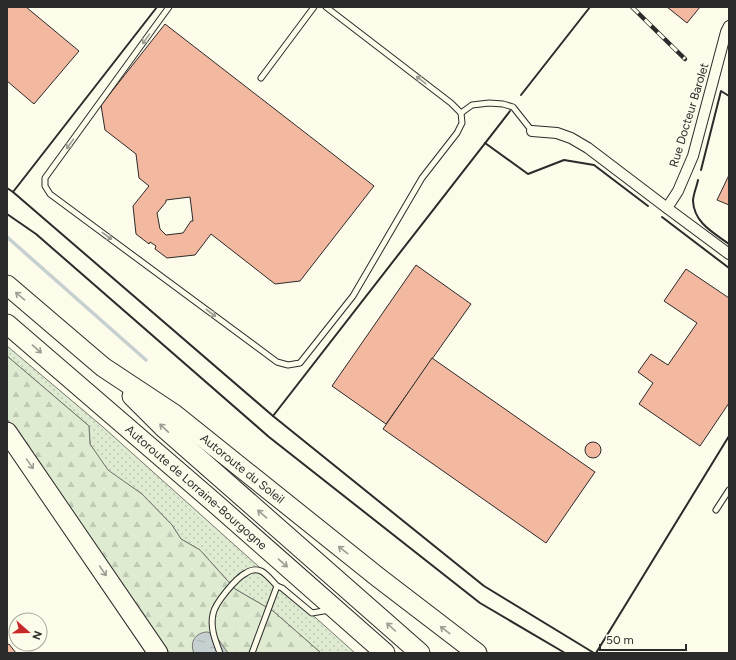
<svg xmlns="http://www.w3.org/2000/svg" width="736" height="660" font-family="Figtree,sans-serif">
<style>
.grass{fill:url(#grass-dots);stroke:#74746e}
.forest{fill:url(#forest-firs);stroke:#74746e}
.water{fill:url(#water-ripples);stroke:#74746e}
.lines{fill:none;stroke-linecap:round;stroke-linejoin:round}
.stream{stroke:#c7d0d0;stroke-width:3.5}
.building{fill:#f2b8a0;stroke:#2b2b2b;fill-rule:evenodd}
.lane-casing{stroke:#2b2b2b;stroke-width:7}
.street-casing{stroke:#2b2b2b;stroke-width:12}
.highway-casing{stroke:#2b2b2b;stroke-width:21}
.lane{stroke:#fdfbea;stroke-width:5}
.street{stroke:#fdfbea;stroke-width:10}
.highway{stroke:#fdfbea;stroke-width:19}
.rail-casing{stroke:#2b2b2b;stroke-width:4.5}
.rail{stroke:#fdfbea;stroke-width:3;stroke-dasharray:9;stroke-linecap:butt}
.wall{stroke:#2b2b2b;stroke-width:2}
.oneway{stroke:#9e9d94}
.labels{text-anchor:middle;dominant-baseline:central;stroke-width:3;stroke-linejoin:round;paint-order:stroke}
.street-label{font-size:12px;fill:#2b2b2b;stroke:#fdfbea}
</style>
<defs>
<pattern id="grass-dots" width="8" height="8" patternUnits="userSpaceOnUse"><rect width="8" height="8" fill="#deebd1"/><path d="M2 2h.1M6 6h.1" fill="none" stroke="#bfcab4" stroke-width="1.8" stroke-linecap="round"/></pattern>
<pattern id="forest-firs" width="22" height="20" patternUnits="userSpaceOnUse"><rect width="22" height="20" fill="#deebd1"/><path d="M5 1l3.5 6h-7zM16 11l3.5 6h-7z" fill="#bfcab4"/></pattern>
<pattern id="water-ripples" width="26" height="14" patternUnits="userSpaceOnUse"><rect width="26" height="14" fill="#c7d0d0"/><path d="M2 4q2-2 4 0t4 0M15 11q2-2 4 0t4 0" fill="none" stroke="#abb3b3"/></pattern>
</defs>
<rect width="100%" height="100%" fill="#fdfbea"/>
<path class="grass" d="M7,346L103,427L355,653H321L273,611L235,589L200,550L181,539L172,525L142,494L108,471L90,444L89,426L7,356Z"/>
<path class="forest" d="M7,356L89,426L90,444L108,470L142,494L172,525L181,539L200,550L235,589L273,611L321,653H169L48,476L7,419Z"/>
<path class="water" d="M208,632L216,636L228,653H194C189,642 196,632 208,632Z"/>
<g class="lines">
<path class="stream" d="M7,237L146,360"/>
</g>
<g class="building">
<path d="M7,7H26L79,51L34,104L7,81Z"/>
<path d="M667,7H700L687,23Z"/>
<path d="M165,24L374,186L300,281L275,284L211,234L195,255L167,258L155,249L156,246L150,242L149,244L136,234L133,206L149,186L139,178L136,154L105,130L101,105ZM190,197L193,221H191L183,233L166,235L160,229L157,213L166,202V200Z"/>
<path d="M729,175V205L717,200Z"/>
<path d="M416,265L471,304L386,424L332,386Z"/>
<path d="M686,269L729,298V403L700,446L639,404L653,383L638,372L651,354L668,365L697,323L664,301Z"/>
<path d="M432,358L595,472L546,543L383,429Z"/>
<circle cx="593" cy="450" r="8"/>
<path d="M9,644L16,653H7V645Z"/>
</g>
<g class="lines">
<g class="lane-casing">
<g id="lane">
<path d="M169,7L45,178V186L50,194L277,362L288,365L300,363L353,296L422,178L457,133L462,123L461,113L451,103L326,7"/>
<path d="M261,78L314,7"/>
<path d="M461,113L472,105L489,103L503,104L513,107L532,131"/>
<path d="M716,510L729,490"/>
<path d="M220,653C215,640 210,628 213,614C215,603 236,578 246,573C250,570 256,569 261,571C267,574 272,581 277,586"/>
<path d="M252,653L277,586L282,588L312,613L329,610"/>
</g>
</g>
<g class="street-casing">
<g id="street">
<path d="M729,26L726,32L693,156L678,191L667,208L729,254"/>
<path d="M532,131L557,133L571,138L588,148L667,208"/>
</g>
</g>
<g class="highway-casing">
<g id="highway">
<path id="s1" d="M7,285L103,367L174,414L379,578L477,653"/>
<path id="s2" d="M7,324L217,505L385,653"/>
<path d="M132,396L163,427L420,653"/>
<path d="M7,432L158,653"/>
</g>
</g>
<use href="#lane" class="lane"/>
<use href="#street" class="street"/>
<use href="#highway" class="highway"/>
<g class="rail-casing">
<path id="rail" d="M632,7L685,59"/>
</g>
<use href="#rail" class="rail"/>
<g class="wall">
<path d="M157,7L13,192L273,416L510,111"/>
<path d="M521,95L590,7"/>
<path d="M485,143L528,174L564,160L594,165L648,206"/>
<path d="M701,170L721,91L729,96"/>
<path d="M698,180C697,186 693,195 693,201C694,223 714,233 729,244"/>
<path d="M7,188L13,192"/>
<path d="M7,214L36,234L269,437L480,603L565,653"/>
<path d="M662,217L729,268"/>
<path d="M273,416L484,586L594,653"/>
<path d="M596,653L729,436"/>
</g>
</g>
<defs><path id="oneway-shaft" d="M-6 0H5M1.5-3L5.5 0L1.5 3" fill="none" stroke-width="1.6" stroke-linecap="round" stroke-linejoin="round"/></defs>
<g class="oneway">
<use href="#oneway-shaft" transform="translate(146 39) rotate(126)"/>
<use href="#oneway-shaft" transform="translate(421 80) rotate(-142)"/>
<use href="#oneway-shaft" transform="translate(70 144) rotate(126)"/>
<use href="#oneway-shaft" transform="translate(107 236) rotate(37)"/>
<use href="#oneway-shaft" transform="translate(20 296) rotate(-140)"/>
<use href="#oneway-shaft" transform="translate(211 313) rotate(37)"/>
<use href="#oneway-shaft" transform="translate(37 349) rotate(41)"/>
<use href="#oneway-shaft" transform="translate(164 428) rotate(-137)"/>
<use href="#oneway-shaft" transform="translate(30 464) rotate(55)"/>
<use href="#oneway-shaft" transform="translate(262 514) rotate(-139)"/>
<use href="#oneway-shaft" transform="translate(343 550) rotate(-142)"/>
<use href="#oneway-shaft" transform="translate(283 563) rotate(41)"/>
<use href="#oneway-shaft" transform="translate(103 571) rotate(56)"/>
<use href="#oneway-shaft" transform="translate(391 627) rotate(-138)"/>
<use href="#oneway-shaft" transform="translate(445 630) rotate(-143)"/>
</g>
<g class="labels">
<g class="street-label">
<text transform="translate(689 115) rotate(-73)">Rue Docteur Barolet</text>
<text stroke="none"><textPath href="#s1" startOffset="299">Autoroute du Soleil</textPath></text>
<text stroke="none"><textPath href="#s2" startOffset="250">Autoroute de Lorraine-Bourgogne</textPath></text>
</g>
</g>
<rect width="736" height="660" fill="none" stroke="#2b2b2b" stroke-width="16"/>
<g transform="translate(28 632) rotate(110)"><circle r="19" fill="#fdfbea" stroke="#a9a89e"/>
<path d="M0-3L7 15L0 10L-7 15Z" fill="#c62828"/>
<text y="-6" font-size="11" font-weight="bold" text-anchor="middle" fill="#2b2b2b">N</text>
</g>
<path d="M600 644v6h86v-6" fill="none" stroke="#2b2b2b" stroke-width="2"/>
<text x="606" y="644" font-size="12" fill="#2b2b2b" stroke="#fdfbea" stroke-width="3" paint-order="stroke">50 m</text>
</svg>
